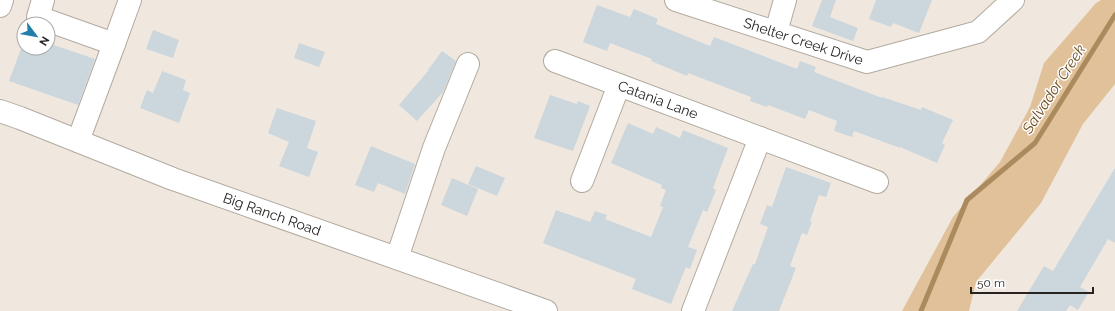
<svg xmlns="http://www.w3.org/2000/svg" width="1115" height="311" font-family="Raleway,sans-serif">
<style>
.green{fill:#e0c19a}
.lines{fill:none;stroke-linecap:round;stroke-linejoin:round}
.stream{stroke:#ab8a5e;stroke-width:5}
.building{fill:#cbd6dd}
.minor-casing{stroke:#b2aaa0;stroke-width:24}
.major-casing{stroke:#b2aaa0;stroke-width:24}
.minor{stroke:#fff;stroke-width:22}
.major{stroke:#fff;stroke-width:22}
.labels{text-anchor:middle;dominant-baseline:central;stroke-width:3;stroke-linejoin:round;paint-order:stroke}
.street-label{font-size:14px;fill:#262320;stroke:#fff}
.water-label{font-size:15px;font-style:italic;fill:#6e4f21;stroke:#fff}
</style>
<rect width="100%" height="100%" fill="#f0e8de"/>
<path class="green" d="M1101,0H1115V84L1083,124L1041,203L976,282L969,311H902L953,217L1000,162L1030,107L1044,63L1096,3Z"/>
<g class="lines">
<path class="stream" d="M921,311L967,200L1035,143L1115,15"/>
</g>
<g class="building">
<path d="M822,0H836L830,17L858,28L853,41L812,26Z"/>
<path d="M876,0H932L919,33L893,23L891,27L869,19Z"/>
<path d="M597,5L630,17L634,9L658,19L656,24L710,46L714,37L797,69L800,61L816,67L814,72L882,98V97L921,110L922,107L953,120L942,143L945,145L937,163L900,147V148L854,131L852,137L834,131L837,121L809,110L805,119L768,105L767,107L750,101L751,97L688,73L687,76L651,61L652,59L610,43L607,51L583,42Z"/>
<path d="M153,30L179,40L173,58L146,49Z"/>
<path d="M24,41V48H48V43L95,59L78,105L9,81Z"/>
<path d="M299,43L325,52L319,67L294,58Z"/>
<path d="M442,51L456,61L443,92L417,121L399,105L429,70H428Z"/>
<path d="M162,71L186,80L183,90L190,93L179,123L140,108L147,90L153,93Z"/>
<path d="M550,95L577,104L578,101L590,106L573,151L534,138Z"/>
<path d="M277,108L316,121L307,148L318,152L309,177L279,166L289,142L268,133Z"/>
<path d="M628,123L653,134L656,127L680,138L683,130L728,148L713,188L716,190L707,212L703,210L688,247L697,250L690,269L686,267L671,304L632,289L636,279L543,243L556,210L590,222L595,211L607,215L605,219L651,237L663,207L660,206L666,190L661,188L662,185L611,163Z"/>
<path d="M371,146L415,164L405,194L378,183L374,192L355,185Z"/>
<path d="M476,166L505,178L497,196L468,184Z"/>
<path d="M786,167L831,183L826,197L819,195L810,221L812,222L807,235L802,233L790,266L796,268L779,311H732L753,264H755L768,227L760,224L767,205L772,207Z"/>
<path d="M1115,168V243L1108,239L1080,287L1089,292L1078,310L1070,305L1066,311H1017L1044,266L1053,271Z"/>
<path d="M452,178L478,189L467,216L441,205Z"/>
</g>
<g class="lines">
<g class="minor-casing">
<g id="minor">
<path d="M43,0L38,17L114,44L130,0"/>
<path id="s1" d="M676,0L867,62L978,32L1013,0"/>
<path d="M776,32L785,0"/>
<path id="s2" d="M555,61L877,182"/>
<path id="s3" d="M0,111L20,118L173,179L546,311"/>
<path d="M78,141L114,44"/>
<path d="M582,181L619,85"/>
<path d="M397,258L434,148L468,64"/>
<path d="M693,311L760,138"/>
</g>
</g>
<g class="major-casing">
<path id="major" d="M0,6L2,0"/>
</g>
<use href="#minor" class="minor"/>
<use href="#major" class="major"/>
</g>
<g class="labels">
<g class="street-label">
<text stroke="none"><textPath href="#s1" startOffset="134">Shelter Creek Drive</textPath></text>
<text stroke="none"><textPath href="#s2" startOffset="110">Catania Lane</textPath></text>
<text stroke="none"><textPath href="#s3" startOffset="291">Big Ranch Road</textPath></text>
</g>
<g class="water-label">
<text transform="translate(1054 89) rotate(-57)">Salvador Creek</text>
</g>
</g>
<g transform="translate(36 36) rotate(122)"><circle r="19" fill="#ffffff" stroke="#a8a7a6"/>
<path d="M0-3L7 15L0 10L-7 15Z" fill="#247eac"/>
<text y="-6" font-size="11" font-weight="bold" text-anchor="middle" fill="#262320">N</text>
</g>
<path d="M971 287v6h122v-6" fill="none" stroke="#262320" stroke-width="2"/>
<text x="977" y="287" font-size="12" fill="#262320" stroke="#ffffff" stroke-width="3" paint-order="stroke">50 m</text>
</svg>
